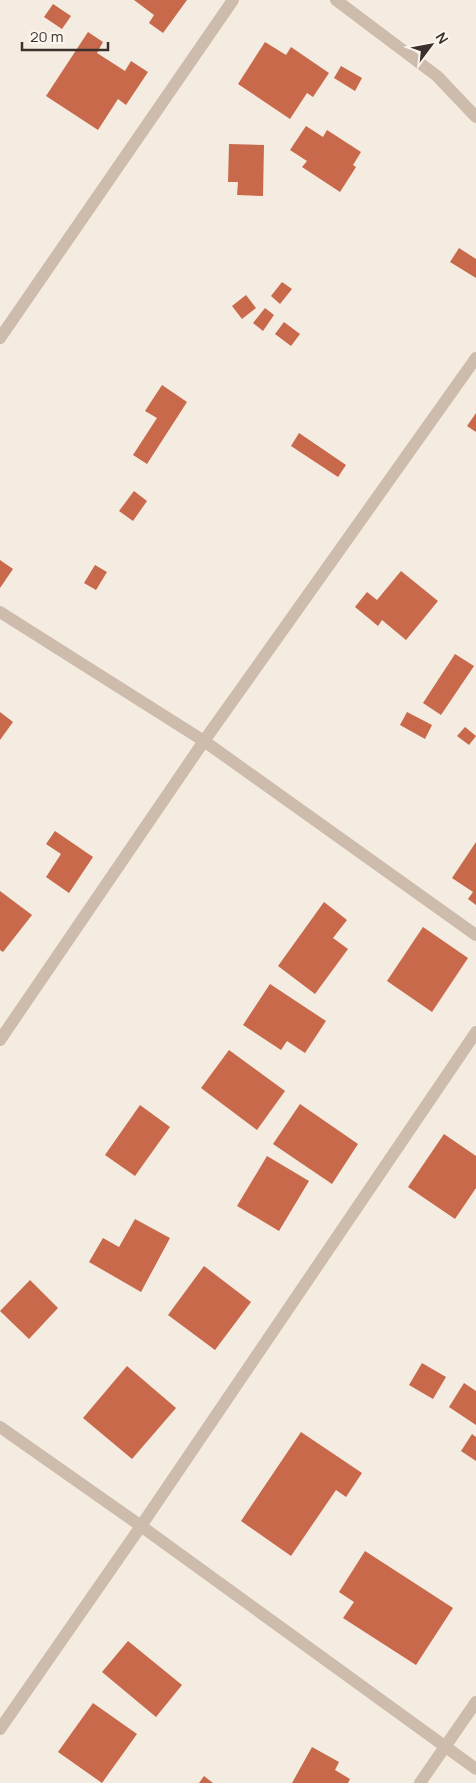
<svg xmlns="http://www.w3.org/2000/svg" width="476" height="1783" font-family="Manrope,sans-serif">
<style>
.building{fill:#c8694b}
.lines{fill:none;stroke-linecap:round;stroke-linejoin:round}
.street{stroke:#cdbbac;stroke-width:12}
</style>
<rect width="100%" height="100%" fill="#f4ebe1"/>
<g class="building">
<path d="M134,0H187L163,33L149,23L154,15Z"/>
<path d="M53,4L71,16L62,29L44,17Z"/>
<path d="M88,32L103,42L97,53L125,71L131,61L148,72L126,105L118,99L98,130L46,96Z"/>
<path d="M265,42L286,55L291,47L329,73L313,97L307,93L290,119L238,84Z"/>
<path d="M341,66L362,78L355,91L334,78Z"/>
<path d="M306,126L323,137L327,130L361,152L353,165L356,167L340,192L302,167L307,161L290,150Z"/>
<path d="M229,144L264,145L263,196L237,195L238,182H228Z"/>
<path d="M459,248L476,259V278L450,262Z"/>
<path d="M282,282L292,289L280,304L271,296Z"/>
<path d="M246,295L256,308L242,319L232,306Z"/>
<path d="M265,308L274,315L263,331L253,323Z"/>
<path d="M284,322L300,334L291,346L275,334Z"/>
<path d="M162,385L187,402L147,464L133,455L157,418L145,411Z"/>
<path d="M476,413V432L467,426Z"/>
<path d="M299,433L346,465L338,477L291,446Z"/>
<path d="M134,491L147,501L133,521L119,511Z"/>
<path d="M0,560L13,569L0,588Z"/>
<path d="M95,565L107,572L96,590L84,583Z"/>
<path d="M401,571L438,601L406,640L382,620L378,626L355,607L367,592L377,600Z"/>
<path d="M455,654L474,666L441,715L423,703Z"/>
<path d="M0,712L13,722L0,740Z"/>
<path d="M407,712L432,725L425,739L400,725Z"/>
<path d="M465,727L476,736L469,745L457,736Z"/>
<path d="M55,831L93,857L69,893L46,877L61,854L46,844Z"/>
<path d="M476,842V905L468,899L473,892L452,878Z"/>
<path d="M0,891L32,915L3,952L0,950Z"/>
<path d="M324,902L347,920L333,938L348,949L315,994L278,966Z"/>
<path d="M423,927L468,958L432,1012L387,981Z"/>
<path d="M270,984L326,1021L305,1053L287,1041L281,1050L243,1025Z"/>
<path d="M229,1050L285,1091L257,1130L201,1088Z"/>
<path d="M300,1104L358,1144L332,1184L273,1144Z"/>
<path d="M140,1105L170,1127L135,1176L105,1155Z"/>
<path d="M444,1134L476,1156V1188L455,1219L408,1187Z"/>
<path d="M267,1156L309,1181L279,1231L237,1206Z"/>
<path d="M135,1219L170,1238L141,1292L89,1262L103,1238L119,1247Z"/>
<path d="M204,1266L251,1302L215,1350L168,1315Z"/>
<path d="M30,1280L58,1308L29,1339L0,1311Z"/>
<path d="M422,1363L446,1377L433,1399L409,1385Z"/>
<path d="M127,1366L176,1408L132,1459L83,1418Z"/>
<path d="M464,1383L476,1391V1425L449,1407Z"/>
<path d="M301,1432L362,1473L346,1497L336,1490L291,1556L241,1521Z"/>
<path d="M472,1434L476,1437V1461L461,1451Z"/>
<path d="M365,1551L453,1608L416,1665L343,1618L354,1602L339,1592Z"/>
<path d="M128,1641L182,1685L156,1717L102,1672Z"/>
<path d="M93,1703L137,1734L102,1783L58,1752Z"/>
<path d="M312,1747L339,1762L335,1770L350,1779L348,1783H292Z"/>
<path d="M204,1776L213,1783H199Z"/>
</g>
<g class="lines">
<g class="street">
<path d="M336,0L437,76L476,117"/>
<path d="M0,338L233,0"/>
<path d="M0,612L204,741L476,935"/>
<path d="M0,1040L204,741L476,358"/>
<path d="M0,1427L141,1526L476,1769"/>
<path d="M0,1729L141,1526L476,1032"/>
<path d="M420,1783L476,1702"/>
</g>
</g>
<g transform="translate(431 45) rotate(58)" stroke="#fbf5ee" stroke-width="4" paint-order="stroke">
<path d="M0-4L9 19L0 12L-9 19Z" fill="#3b302b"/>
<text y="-8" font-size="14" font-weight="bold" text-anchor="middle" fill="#3b302b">N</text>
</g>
<path d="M22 42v8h86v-8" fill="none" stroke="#3b302b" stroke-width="2.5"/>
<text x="30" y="42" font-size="15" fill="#3b302b" stroke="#fbf5ee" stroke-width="4" paint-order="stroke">20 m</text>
</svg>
